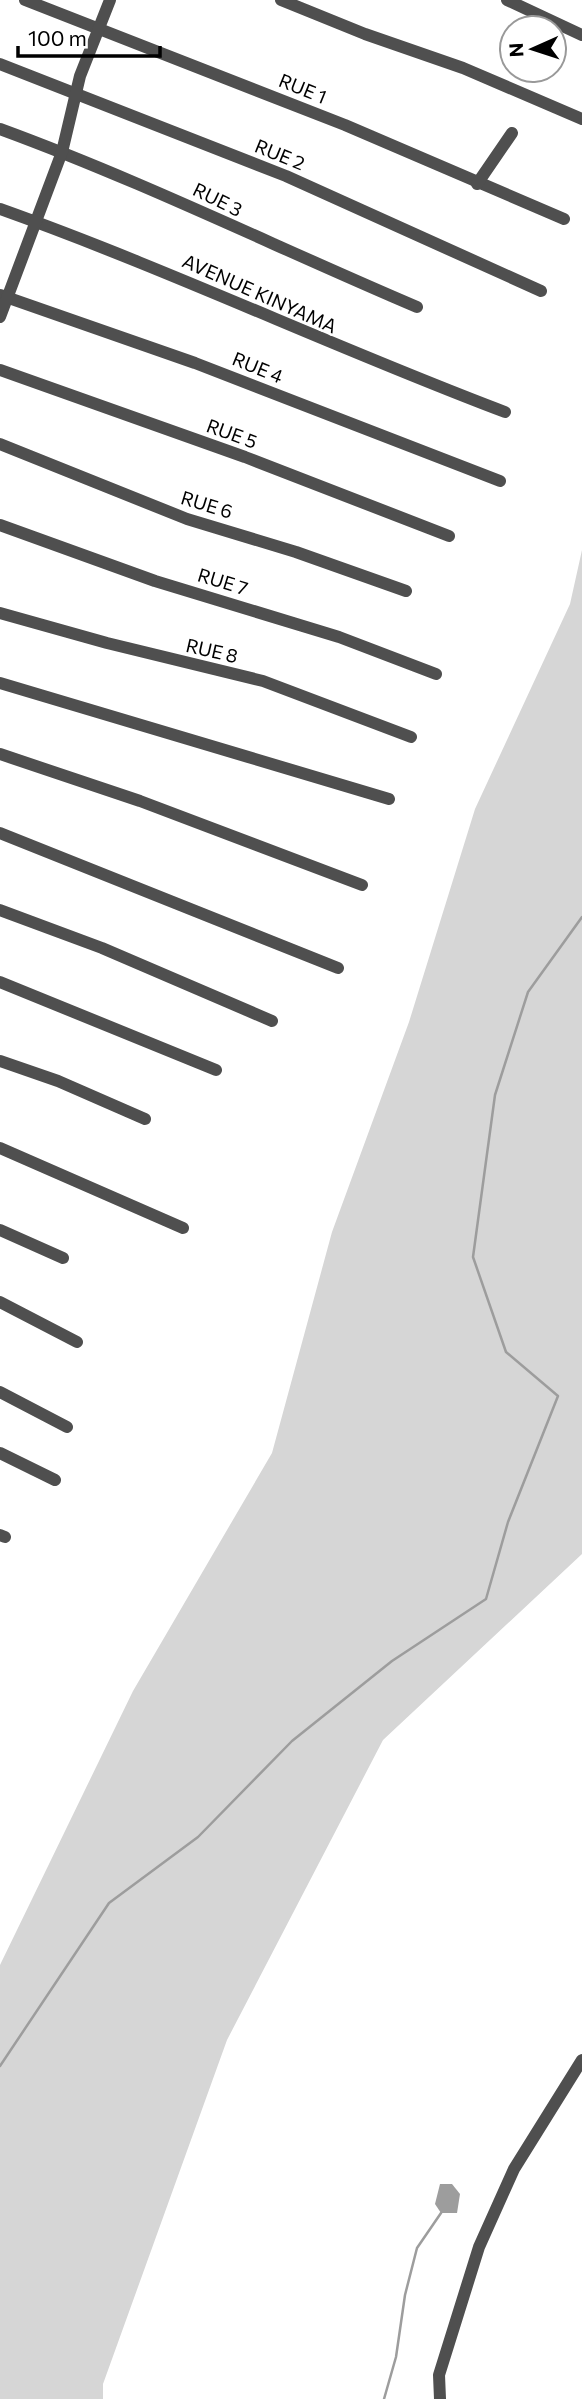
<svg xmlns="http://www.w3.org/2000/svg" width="582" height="2399" font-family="Commissioner,sans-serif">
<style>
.green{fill:#d6d6d6}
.water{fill:#9d9d9d}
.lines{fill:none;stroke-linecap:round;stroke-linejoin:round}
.stream{stroke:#9d9d9d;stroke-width:2.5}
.minor{stroke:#4f4f4f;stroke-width:12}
.labels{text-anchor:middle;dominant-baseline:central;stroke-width:5;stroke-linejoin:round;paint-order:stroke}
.street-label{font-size:19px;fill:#000;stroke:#fff}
</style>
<rect width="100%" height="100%" fill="#fff"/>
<path class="green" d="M582,550V1554L383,1740L227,2040L103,2384V2399H0V1965L133,1691L272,1453L332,1232L409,1022L475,809L570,604Z"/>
<path class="water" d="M440,2184H452L460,2194L457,2213H441L435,2204Z"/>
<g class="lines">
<g class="stream">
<path d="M0,2066L109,1903L198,1837L292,1741L392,1661L486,1599L508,1522L558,1396L506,1352L473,1257L495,1095L528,992L582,917"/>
<path d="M384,2399L396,2357L405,2295L417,2248L441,2213"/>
</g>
<g class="minor">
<path d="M25,0L345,125L564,219"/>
<path d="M281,0L365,34L463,68L582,119"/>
<path d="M507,0L582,35"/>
<path d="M0,64L286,176L541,291"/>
<path d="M0,129C142,181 278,248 417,307"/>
<path d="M477,184L512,133"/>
<path d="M0,209C171,270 335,348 505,412"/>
<path d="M0,295L195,363L500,481"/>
<path d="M0,317L62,152L80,76L110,0"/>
<path d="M0,370L245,457L449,536"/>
<path d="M0,444L187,519L296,552L406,591"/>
<path d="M0,525L155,581L339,637L436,674"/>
<path d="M0,613L107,643L263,681L411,737"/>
<path d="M0,683L389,799"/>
<path d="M0,754L140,801L362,885"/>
<path d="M0,833L338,968"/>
<path d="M0,910L102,948L272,1021"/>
<path d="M0,982L216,1070"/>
<path d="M0,1061L58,1081L145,1119"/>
<path d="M0,1148L183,1228"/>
<path d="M0,1230L63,1258"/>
<path d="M0,1302L77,1342"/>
<path d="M0,1392L67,1427"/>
<path d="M0,1453L55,1480"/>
<path d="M0,1535L5,1537"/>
<path d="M440,2399L439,2375L479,2247L514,2169L582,2060"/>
</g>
</g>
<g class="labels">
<g class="street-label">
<text transform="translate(303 88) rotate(22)">RUE 1</text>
<text transform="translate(280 154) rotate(22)">RUE 2</text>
<text transform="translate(218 199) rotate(26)">RUE 3</text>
<text transform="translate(260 293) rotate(24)">AVENUE KINYAMA</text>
<text transform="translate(258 367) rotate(22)">RUE 4</text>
<text transform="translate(232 433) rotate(20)">RUE 5</text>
<text transform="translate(207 504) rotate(17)">RUE 6</text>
<text transform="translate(223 581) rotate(17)">RUE 7</text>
<text transform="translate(212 650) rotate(13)">RUE 8</text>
</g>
</g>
<g transform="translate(533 49) rotate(267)"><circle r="33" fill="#ffffff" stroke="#999999" stroke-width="2"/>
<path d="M0-5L12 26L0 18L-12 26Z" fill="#000000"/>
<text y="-10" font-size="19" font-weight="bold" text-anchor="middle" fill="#000000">N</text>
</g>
<path d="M18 46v10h142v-10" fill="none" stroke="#000000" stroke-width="3.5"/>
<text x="28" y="46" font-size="21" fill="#000000" stroke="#ffffff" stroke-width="5" paint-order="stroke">100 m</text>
</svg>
